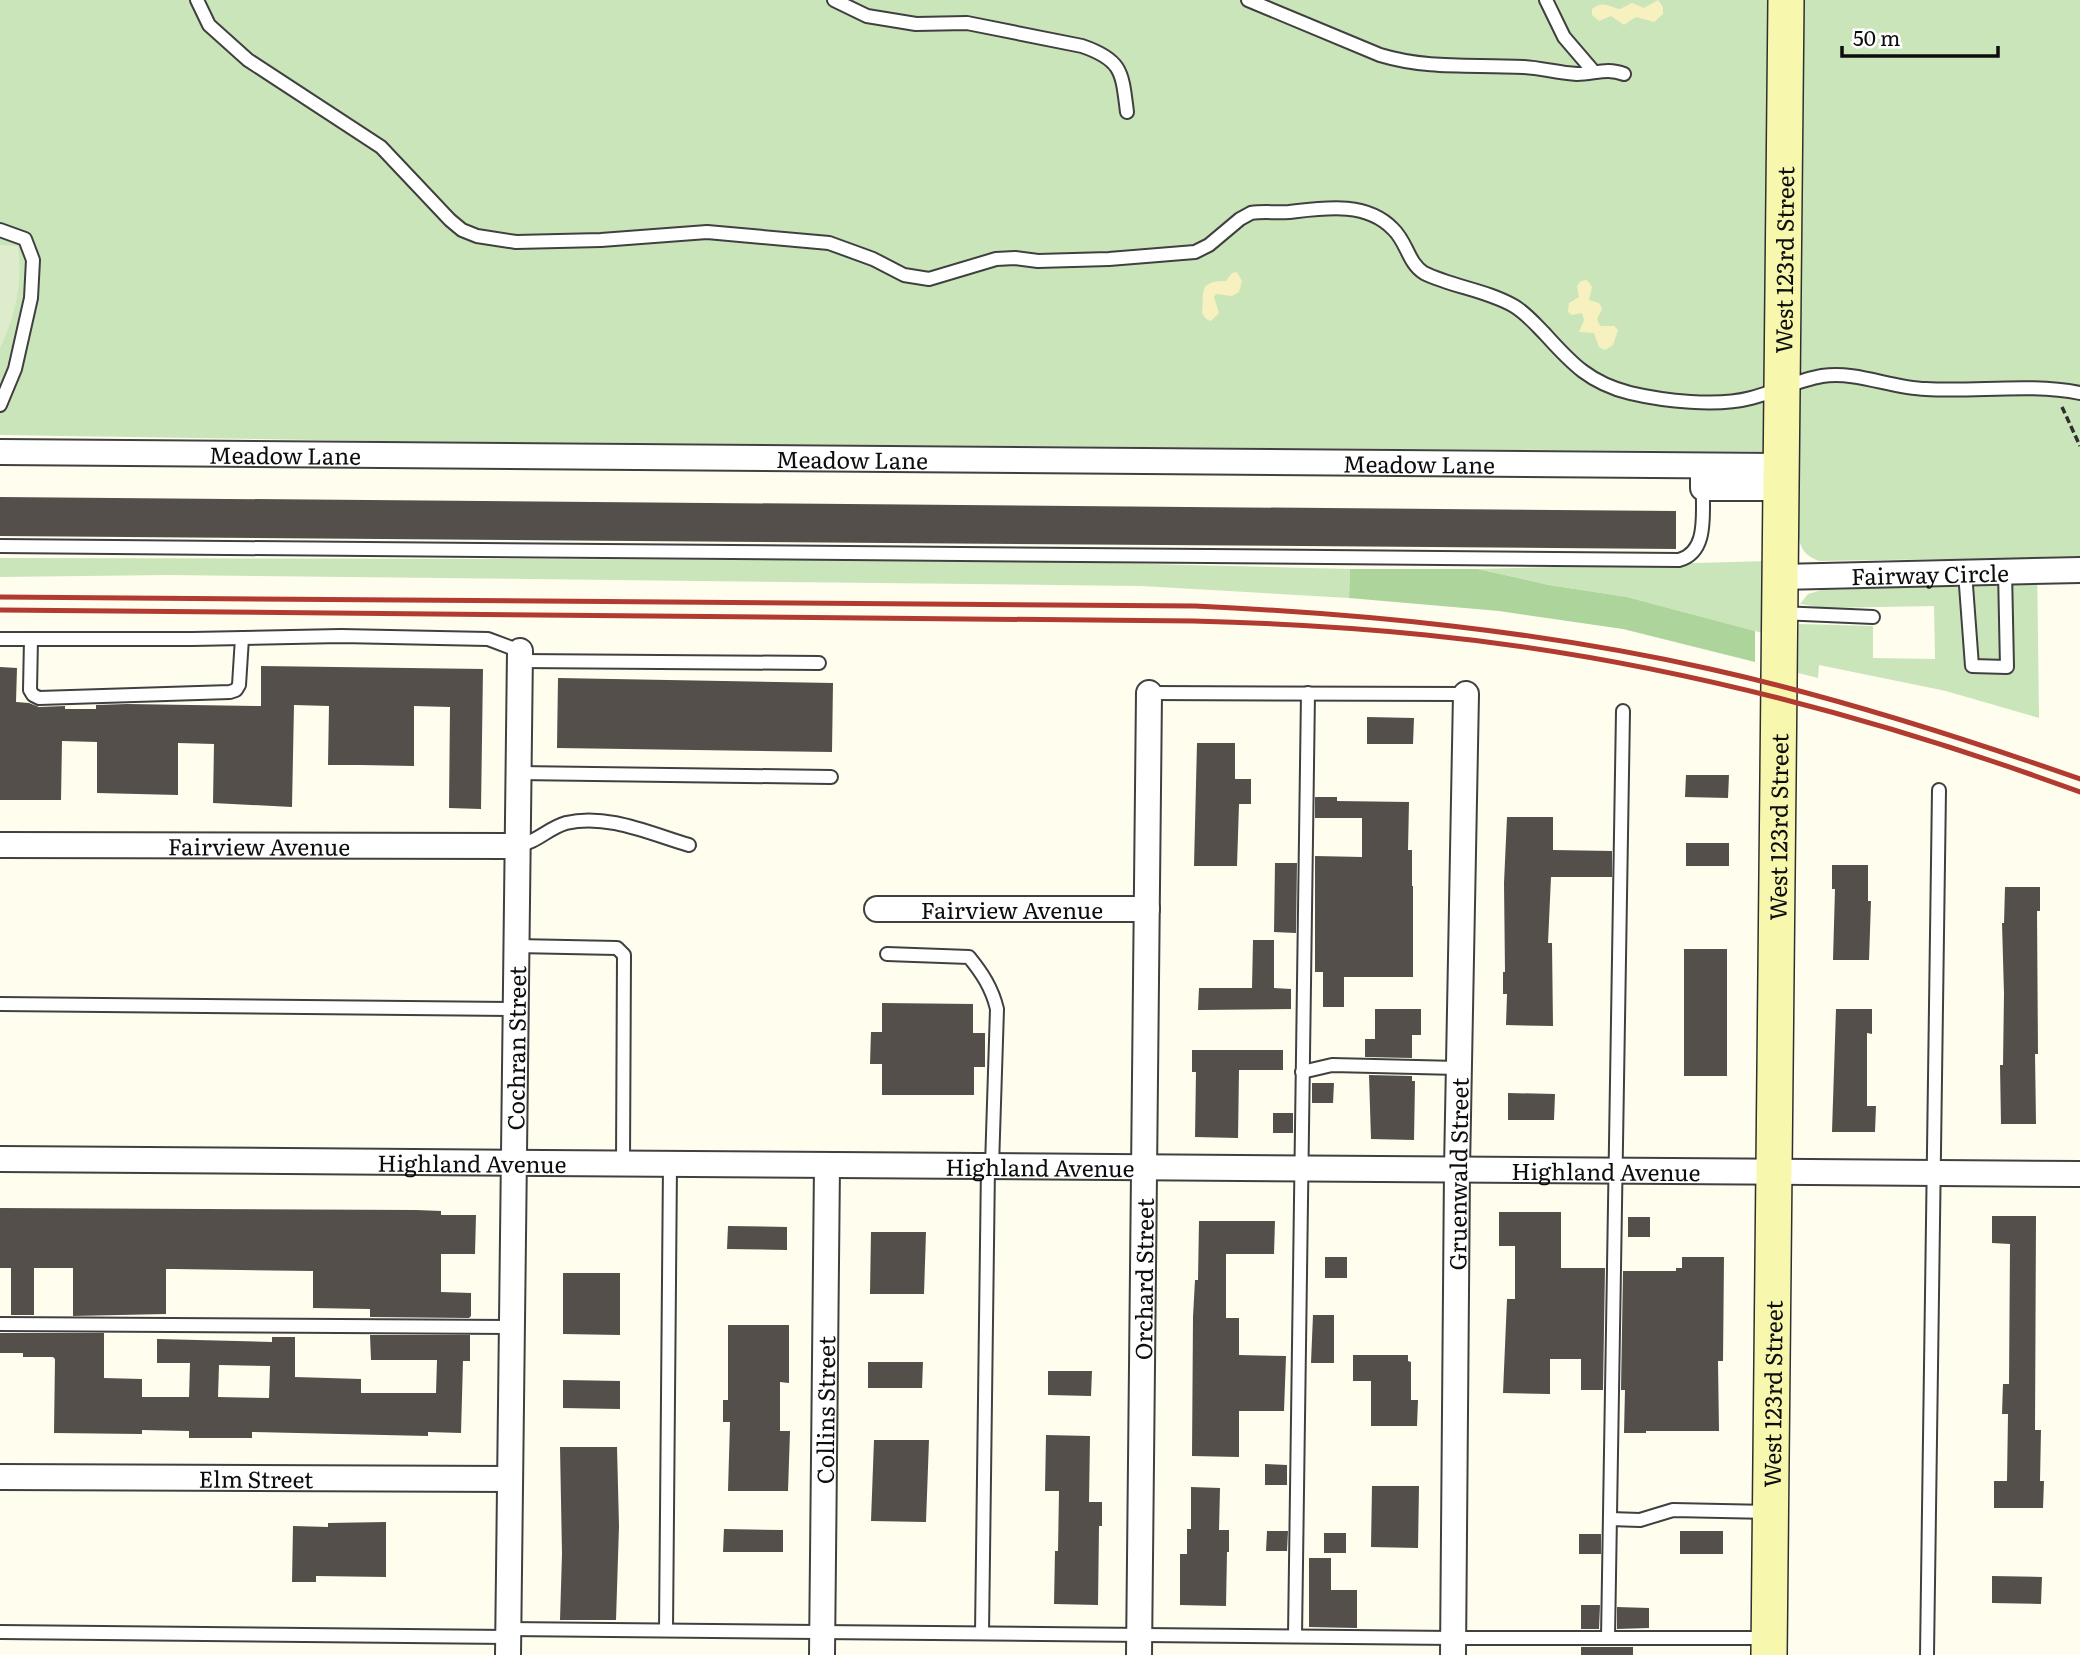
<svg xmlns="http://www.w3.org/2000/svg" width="2080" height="1655" font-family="Literata,serif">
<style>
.green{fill:#cbe5ba}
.forest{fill:#add59b}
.sand{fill:#f6f1be}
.pitch{fill:#ddedcb}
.building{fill:#544f4a;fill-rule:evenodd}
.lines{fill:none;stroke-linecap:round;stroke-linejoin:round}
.lane-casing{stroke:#404040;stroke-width:16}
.street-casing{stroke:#404040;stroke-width:28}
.secondary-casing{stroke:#2f2f2f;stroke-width:38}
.path{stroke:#2f2f2f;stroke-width:3.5;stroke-dasharray:7 3.5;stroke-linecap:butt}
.lane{stroke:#fff;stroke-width:12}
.street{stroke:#fff;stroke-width:24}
.secondary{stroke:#f7f8ae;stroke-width:35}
.rail{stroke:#b13b30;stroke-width:5}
.labels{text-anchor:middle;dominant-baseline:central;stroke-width:7;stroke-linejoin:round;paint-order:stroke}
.street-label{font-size:23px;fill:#0d0d0d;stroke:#fff}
</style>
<rect width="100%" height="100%" fill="#fefdee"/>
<g class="green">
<path d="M0,0H2080V556L2037,557L2039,718L1946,691L1819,665L1818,678L1798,673L1799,624L1873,626V658L1935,659L1934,606L1823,608L1800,604L1808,594L1822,590L1945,586V559L1819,561C1807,556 1802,552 1799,539V452L379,441L0,435Z"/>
<path d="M0,558L987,560L1350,569L1349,598L1141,586L167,575L0,577Z"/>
<path d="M1767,561L1766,634L1627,597L1549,585L1478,569Z"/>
</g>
<path class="forest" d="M1350,569H1478L1549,585L1627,597L1755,631V662L1623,629L1499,611L1349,598Z"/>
<g class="sand">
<path d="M1658,0L1663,7V14L1654,22L1636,17L1624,25L1611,16L1599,21L1592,15V9C1604,0 1608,7 1620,9L1632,3L1644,8Z"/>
<path d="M1237,272L1242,281L1239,292L1232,296L1216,294L1214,297L1219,313L1211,321L1206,319L1202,313C1205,293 1196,281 1226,281L1232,273Z"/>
<path d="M1587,280L1592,287L1589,300L1599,303L1602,308C1601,316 1593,317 1601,326H1614L1618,330L1613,345L1605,350L1599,347L1594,333L1579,332L1584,320L1582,313L1572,315L1568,312L1569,303L1579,297L1577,286L1581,281Z"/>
</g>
<path class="pitch" d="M0,245L18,246C23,282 16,314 0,348Z"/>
<g class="building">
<path d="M0,497L1676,511V549L0,536Z"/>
<path d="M261,666L483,669L481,809L449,808L450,707L414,706V766L361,765H328L329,706L294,705L292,807L213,803L214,744L178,743V795L97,793V742L62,741L61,800H0V667L17,668L16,702L29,703L39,707L65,706V709H96V705L127,704L261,706Z"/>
<path d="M558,678L833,683L832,752L557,748Z"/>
<path d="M1367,717L1414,718L1413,744H1367Z"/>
<path d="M1197,743H1235V779H1251V804H1239L1237,866H1194Z"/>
<path d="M1686,775H1729L1728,798L1685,797Z"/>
<path d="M1315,797H1337V801L1409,802L1408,850H1412V886H1413V977H1344V1007H1323V972H1315V856L1362,857V818H1315Z"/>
<path d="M1507,817H1553V850L1612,851V877H1551L1548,943H1552L1553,1026L1506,1025L1507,994H1503V972H1505L1504,883Z"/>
<rect x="1686" y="843" width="43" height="23"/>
<path d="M1275,863H1297L1296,933L1274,932Z"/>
<path d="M1832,865H1868V901H1871L1869,960H1833L1835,889H1832Z"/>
<path d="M2005,887H2040V911H2037L2038,1054H2035L2036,1124H2001L2000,1065H2003L2004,994L2002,923H2004Z"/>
<path d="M1253,940H1274V988L1291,989V1009L1198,1010L1199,988H1252Z"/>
<rect x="1684" y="949" width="43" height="127"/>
<path d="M882,1003L973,1004V1033H985V1067H974V1095H882V1064H870L871,1032H882Z"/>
<path d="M1375,1009H1421V1035H1412V1058L1365,1057V1039H1375Z"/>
<path d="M1836,1009H1872V1034L1867,1033V1106H1876L1875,1132H1832Z"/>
<path d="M1192,1050H1283V1070H1239L1238,1138L1195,1137L1196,1072H1192Z"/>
<path d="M1369,1075L1412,1076V1081H1415L1414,1140L1371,1139Z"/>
<path d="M1312,1083H1334L1333,1103H1312Z"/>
<path d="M1508,1093L1555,1094L1554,1120H1508Z"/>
<rect x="1273" y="1113" width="20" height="20"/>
<path d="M0,1208L416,1210L441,1211V1215H476L475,1254H441V1292L471,1293V1316L469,1318L370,1317V1309L313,1308V1271L175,1269H166V1314L73,1316V1268H34V1315H11V1268H0Z"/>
<path d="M1499,1212H1561V1268H1605L1603,1390H1581V1359H1550V1394L1503,1393L1507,1299H1515V1246H1499Z"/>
<path d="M1992,1216H2036L2035,1430H2041L2040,1481H2044L2043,1508H1994V1481H2007L2008,1414H2002L2003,1384H2009L2010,1244L1992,1243Z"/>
<rect x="1628" y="1217" width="22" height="20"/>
<path d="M1199,1221H1275L1274,1254H1226V1318H1239V1355L1286,1356L1284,1411H1239V1457L1192,1456L1193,1317L1195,1280H1198Z"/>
<path d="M728,1226L787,1227V1250L727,1249Z"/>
<path d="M871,1232H926L924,1294H870Z"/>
<rect x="1325" y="1257" width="22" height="21"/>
<path d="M1682,1257H1724L1723,1361H1718L1719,1431H1646V1433H1624L1625,1390H1621L1623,1271H1676V1268H1682Z"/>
<path d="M563,1273H620V1335L563,1334Z"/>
<path d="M1313,1315H1334V1363H1311Z"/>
<path d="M728,1325H789V1383L780,1382V1431H790L788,1491H728L730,1422H723V1400H728Z"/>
<path d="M0,1333H104V1378L142,1379V1397H189L190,1363H157V1339L272,1342V1337H295V1377L361,1379V1393H436L437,1360H371L370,1335H470V1361H463L461,1433L428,1432V1436L252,1432V1438H189V1431L142,1430V1434L54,1433L55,1359L53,1357H23V1353H0ZM219,1365L270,1366L269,1398L218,1397Z"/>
<path d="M1353,1355H1408V1361L1411,1362V1400H1418L1417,1426H1371V1381H1353Z"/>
<path d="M868,1362H923L922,1388H868Z"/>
<path d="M1048,1371H1092L1091,1396L1048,1395Z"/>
<path d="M563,1380L620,1381V1409L563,1408Z"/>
<path d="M1046,1435L1090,1436L1089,1502H1102V1526H1099L1098,1605L1054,1604L1055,1551H1058L1059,1491H1045Z"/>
<path d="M874,1440H929L926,1522L871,1521Z"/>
<path d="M560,1447H617L619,1526L616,1620H560L562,1554Z"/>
<path d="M1265,1464L1287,1465V1485H1265Z"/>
<path d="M1372,1486H1419L1418,1548L1371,1547Z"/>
<path d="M1191,1487L1220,1488L1219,1530H1229V1552H1227L1226,1606L1180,1605V1554H1187V1529H1191Z"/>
<path d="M386,1522V1577L316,1576V1582H292L293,1526L328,1527V1523Z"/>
<path d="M724,1529L783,1530V1552H723Z"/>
<path d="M1267,1531H1288L1287,1551H1266Z"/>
<rect x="1680" y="1531" width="43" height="23"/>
<rect x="1324" y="1533" width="22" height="20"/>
<rect x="1579" y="1534" width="22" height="20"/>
<path d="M1309,1558H1331V1590H1357V1628L1309,1627Z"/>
<path d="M1992,1576L2042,1577L2041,1604L1992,1603Z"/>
<path d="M1581,1605H1600L1599,1629H1581Z"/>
<path d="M1617,1607L1649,1608V1628L1617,1629Z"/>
<rect x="1581" y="1647" width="52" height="8"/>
</g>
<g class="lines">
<g class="lane-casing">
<g id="lane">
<path d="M197,0L209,25L248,60L381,147L450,220L462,230L477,236L516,242L601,240L707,232L829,243L873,259L904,275L929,279L996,259L1015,258L1038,261L1109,259L1195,252L1209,245L1240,219L1251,213C1264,211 1276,213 1289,212C1324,208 1366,201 1393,229C1407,242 1408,263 1424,273C1453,287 1486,290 1514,306C1526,313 1535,324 1545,334C1572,364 1590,383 1630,393C1664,401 1717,407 1751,398C1775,392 1798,380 1822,376C1858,371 1890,388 1926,389C1976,392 2031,383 2080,393"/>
<path d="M834,0L867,16L916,24L967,23L1082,46C1123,60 1122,73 1127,112"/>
<path d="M1248,0L1380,55C1430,70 1473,64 1524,67C1541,68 1559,73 1577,74C1594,74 1607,67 1624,74"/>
<path d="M1546,0L1564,37L1594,72"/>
<path d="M0,230L25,239L33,260L31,298L15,369L0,405"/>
<path d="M0,546L1679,560C1709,552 1702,512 1703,488"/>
<path d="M1965,572L1972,666L2007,667L2005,571"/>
<path d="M1780,613L1873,617"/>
<path d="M0,639H192L341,636L488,639L520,651"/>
<path d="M31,639L30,690L33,695L39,698L230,692L236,690L239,685L242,638"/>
<path d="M520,661L819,663"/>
<path d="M1149,693L1466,694"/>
<path d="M518,773L831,777"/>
<path d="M517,846C538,842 548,828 566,823C607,813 651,834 689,845"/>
<path d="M516,946L617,948L624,955L623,1163"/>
<path d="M887,954L969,957C982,973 992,988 997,1009L992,1166"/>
<path d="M0,1004L515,1009"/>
<path d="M1302,1072L1332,1065L1458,1068"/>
<path d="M0,1324L512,1327"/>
<path d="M1610,1519L1640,1520L1673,1510L1770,1512"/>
<path d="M508,1629L1453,1638H1769"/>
<path d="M666,1630L670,1164"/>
<path d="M0,1632L508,1637"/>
<path d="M982,1633L988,1166"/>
<path d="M1295,1636L1308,693"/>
<path d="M1608,1638L1623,711"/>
<path d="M1927,1655L1939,790"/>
</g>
</g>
<g class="street-casing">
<g id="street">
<path id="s1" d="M0,452L1781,466"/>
<path d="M1703,466V488H1781"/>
<path id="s2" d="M1780,577L2080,570"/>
<path id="s3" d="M0,845L517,846"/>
<path id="s4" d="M877,909H1147"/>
<path id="s5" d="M0,1159L2080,1174"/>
<path id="s6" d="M0,1477L510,1479"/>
<path id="s7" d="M508,1655L520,651"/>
<path id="s8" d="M822,1655L827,1165"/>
<path id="s9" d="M1139,1655L1149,693"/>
<path id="s10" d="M1453,1655L1457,1169L1466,694"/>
</g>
</g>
<g class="secondary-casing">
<g id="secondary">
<path id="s11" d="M1769,1655L1786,0"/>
</g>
</g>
<path class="path" d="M2062,407L2080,446"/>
<use href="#lane" class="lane"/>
<use href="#street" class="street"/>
<use href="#secondary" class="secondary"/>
<g class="rail">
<path d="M0,597L1195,606C1368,614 1540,631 1710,669C1836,697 1958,736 2080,779"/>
<path d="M0,610L1193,621C1270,623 1348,627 1426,635C1649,657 1870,715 2080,792"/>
</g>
</g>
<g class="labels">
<g class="street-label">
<text stroke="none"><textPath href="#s11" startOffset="1395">West 123rd Street</textPath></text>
<text stroke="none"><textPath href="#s1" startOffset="285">Meadow Lane</textPath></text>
<text stroke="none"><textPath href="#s1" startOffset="852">Meadow Lane</textPath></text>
<text stroke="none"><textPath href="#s1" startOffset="1419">Meadow Lane</textPath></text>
<text stroke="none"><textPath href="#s2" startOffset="150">Fairway Circle</textPath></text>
<text stroke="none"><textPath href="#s11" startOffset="828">West 123rd Street</textPath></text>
<text stroke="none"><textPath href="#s3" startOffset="259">Fairview Avenue</textPath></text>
<text stroke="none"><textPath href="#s4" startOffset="135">Fairview Avenue</textPath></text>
<text stroke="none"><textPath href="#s7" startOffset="607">Cochran Street</textPath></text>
<text stroke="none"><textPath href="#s5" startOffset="472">Highland Avenue</textPath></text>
<text stroke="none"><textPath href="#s5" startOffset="1040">Highland Avenue</textPath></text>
<text stroke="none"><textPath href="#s5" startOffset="1606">Highland Avenue</textPath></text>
<text stroke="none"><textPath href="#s10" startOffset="481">Gruenwald Street</textPath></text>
<text stroke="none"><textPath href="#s9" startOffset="376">Orchard Street</textPath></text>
<text stroke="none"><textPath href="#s11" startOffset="261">West 123rd Street</textPath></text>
<text stroke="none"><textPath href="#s8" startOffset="245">Collins Street</textPath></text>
<text stroke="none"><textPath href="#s6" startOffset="256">Elm Street</textPath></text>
</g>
</g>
<path d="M1842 46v10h156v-10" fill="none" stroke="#0d0d0d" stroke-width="3.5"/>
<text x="1853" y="46" font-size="21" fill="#0d0d0d" stroke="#ffffff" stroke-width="5" paint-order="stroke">50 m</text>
</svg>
